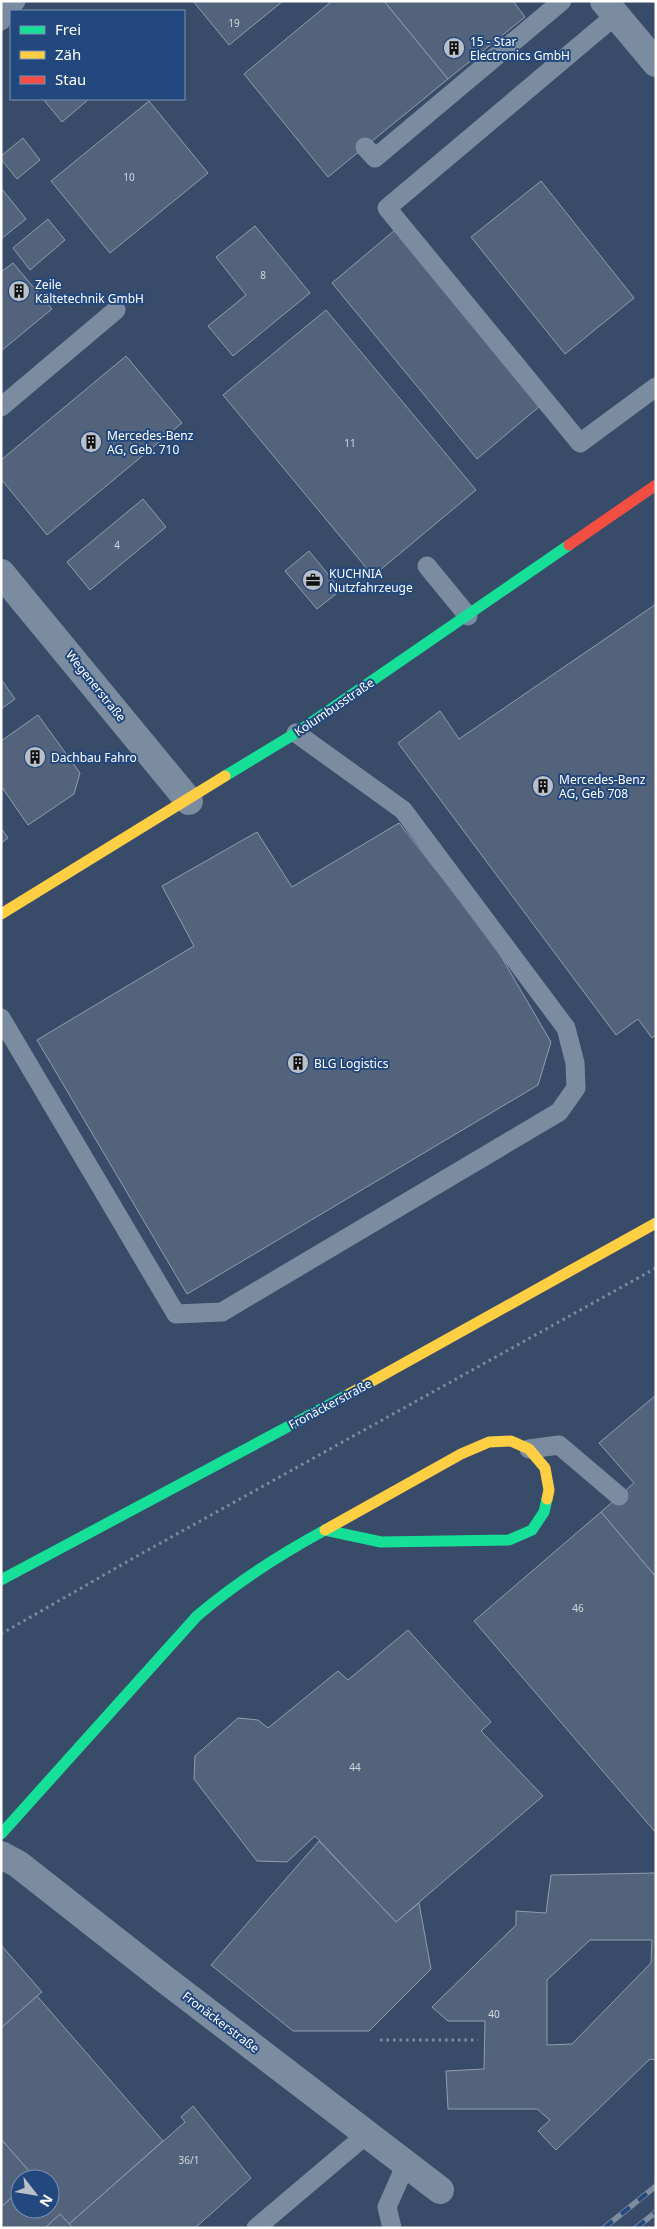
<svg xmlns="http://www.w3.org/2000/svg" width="657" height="2229" font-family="'Noto Sans',sans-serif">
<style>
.building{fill:#53637b;stroke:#919dae;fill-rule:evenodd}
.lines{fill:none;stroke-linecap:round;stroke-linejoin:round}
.path{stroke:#7c8ca0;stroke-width:3;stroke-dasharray:2.5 4;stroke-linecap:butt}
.lane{stroke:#7c8ca0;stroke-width:19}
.street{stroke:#7c8ca0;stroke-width:28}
.fast{stroke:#16e098;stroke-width:11}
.slow{stroke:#ffcf43;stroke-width:11}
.jam{stroke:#f24e42;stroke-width:11}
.rail-casing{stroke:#7e8ca0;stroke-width:5.5}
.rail{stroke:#23487e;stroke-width:4;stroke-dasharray:11;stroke-linecap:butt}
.labels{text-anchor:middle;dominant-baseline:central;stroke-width:4;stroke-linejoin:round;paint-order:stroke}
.number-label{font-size:10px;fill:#d4d8de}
.poi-label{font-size:12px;fill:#fff;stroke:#23487e;text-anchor:start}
.street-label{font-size:12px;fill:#fff;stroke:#23487e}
</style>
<rect width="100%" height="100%" fill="#384c69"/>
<g class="building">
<path d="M193,1H283L229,45Z"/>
<path d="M332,1H384L448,79L328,177L244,74Z"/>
<path d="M384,1H513L525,17L448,79Z"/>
<path d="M43,99H89L62,122Z"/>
<path d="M149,101L208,173L110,253L51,181Z"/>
<path d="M23,138L40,160L17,179L1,159V156Z"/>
<path d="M541,181L634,298L565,354L471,237Z"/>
<path d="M1,188L26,219L1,239Z"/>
<path d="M48,219L65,240L30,270L13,248Z"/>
<path d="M255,226L310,293L233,356L208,326L246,295L216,257Z"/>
<path d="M395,230L540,406L477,459L332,283Z"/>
<path d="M13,263L52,309L1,351V272Z"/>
<path d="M326,310L476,490L373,576L223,395Z"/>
<path d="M126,356L182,423L47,535L1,479V460Z"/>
<path d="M143,499L166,527L90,590L67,562Z"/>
<path d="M309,551L341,590L317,609L285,571Z"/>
<path d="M656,604V1034L652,1038L638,1019L616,1035L398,743L440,711L459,739Z"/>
<path d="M1,679L15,699L1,709Z"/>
<path d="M38,715L80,773L74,794L28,825L1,786V741Z"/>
<path d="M399,823L492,941L551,1042L538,1085L187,1294L37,1040L194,946L162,886L257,832L292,887Z"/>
<path d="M1,828L8,838L1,843Z"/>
<path d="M656,1395V1577L601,1512L634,1483L599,1443Z"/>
<path d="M601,1512L656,1577V1833L474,1621Z"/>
<path d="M408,1630L491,1722L481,1731L543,1796L396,1922L315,1836L287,1862L257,1861L194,1779L195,1756L238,1718L258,1720L268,1728L338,1671L348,1680Z"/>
<path d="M319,1841L396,1922L419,1903L431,1969L369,2031H293L211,1965Z"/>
<path d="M656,1873V2060L650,2059L556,2150L538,2131L550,2120L537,2109H448L446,2071L484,2069L485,2021H448L432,2007L516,1925V1911L546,1913L551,1875ZM590,1940H652L651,1963L572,2044L547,2045V1980Z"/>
<path d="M1,1945L42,1992L1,2028Z"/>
<path d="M37,1996L163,2141L69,2224L60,2214L45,2228H1V2207L20,2190V2209H50V2179H33L35,2178L1,2139V2028Z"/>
<path d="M193,2106L251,2178L195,2228H73L69,2224L185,2122L181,2117Z"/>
<path d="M1,2139L35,2178L20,2179V2190L1,2207Z"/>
<path d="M60,2214L73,2228H45Z"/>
</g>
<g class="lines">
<g class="path">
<path d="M1,1634L130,1560L656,1268"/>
<path d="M380,2040H478"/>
</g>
<g class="lane">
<path d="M616,15L387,208L580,443L656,387"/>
<path d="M1,21L16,1"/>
<path d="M365,147L375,158L562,1"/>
<path d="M1,407L116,310"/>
<path d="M427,566L468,616"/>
<path d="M1,1018L176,1314L222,1312L559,1112L576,1088L575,1063L566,1028L403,810L296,733"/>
<path d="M529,1449L559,1445L619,1496"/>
<path d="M256,2228L367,2134"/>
<path d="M392,2228L387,2207L406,2164"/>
</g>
<g class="street">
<path d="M604,1L656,63"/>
<path d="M1,573L189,801"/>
<path d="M1,1855L18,1864L163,1978L440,2190"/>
</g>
<g class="fast">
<path d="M225,776L296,733L569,545"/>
<path d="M1,1580L349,1394"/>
<path d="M1,1834L197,1616C237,1582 279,1555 325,1530L381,1542L509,1540L532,1530L544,1512L547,1499"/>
</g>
<g class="slow">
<path d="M1,914L225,776"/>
<path d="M349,1394L656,1223"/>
<path d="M325,1530L461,1454L489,1442L511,1441L529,1449L545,1468L549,1490L547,1499"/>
</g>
<path class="jam" d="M569,545L656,485"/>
<g class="rail-casing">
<g id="rail">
<path d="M604,2228L656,2186"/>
<path d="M636,2228L656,2212"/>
</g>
</g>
<use href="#rail" class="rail"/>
</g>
<defs>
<g id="building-disc" transform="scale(1.125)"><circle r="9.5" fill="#b9c0ca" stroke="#23487e"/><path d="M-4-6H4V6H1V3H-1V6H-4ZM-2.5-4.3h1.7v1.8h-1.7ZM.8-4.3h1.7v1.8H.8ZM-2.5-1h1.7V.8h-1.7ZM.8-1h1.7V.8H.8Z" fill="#111"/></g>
<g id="office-disc" transform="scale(1.125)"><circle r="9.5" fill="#b9c0ca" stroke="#23487e"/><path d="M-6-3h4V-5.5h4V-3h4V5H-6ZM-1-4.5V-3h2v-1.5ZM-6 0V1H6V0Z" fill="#111"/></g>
</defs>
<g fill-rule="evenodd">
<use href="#building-disc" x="454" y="48"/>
<use href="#building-disc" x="19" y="291"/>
<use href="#building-disc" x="91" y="442"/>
<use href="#office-disc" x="313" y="580"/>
<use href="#building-disc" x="35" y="757"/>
<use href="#building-disc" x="543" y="786"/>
<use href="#building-disc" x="298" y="1063"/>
</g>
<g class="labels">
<g class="number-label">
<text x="234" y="23">19</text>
<text x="129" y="177">10</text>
<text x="263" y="275">8</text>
<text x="350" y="443">11</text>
<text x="117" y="545">4</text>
<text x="578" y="1608">46</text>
<text x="355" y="1767">44</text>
<text x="494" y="2014">40</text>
<text x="189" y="2160">36/1</text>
</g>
<g class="poi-label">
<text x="470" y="41">15 - Star<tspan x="470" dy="14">Electronics GmbH</tspan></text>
<text x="35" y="284">Zeile<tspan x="35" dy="14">Kältetechnik GmbH</tspan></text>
<text x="107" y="435">Mercedes-Benz<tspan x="107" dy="14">AG, Geb. 710</tspan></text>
<text x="329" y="573">KUCHNIA<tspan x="329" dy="14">Nutzfahrzeuge</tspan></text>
<text x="51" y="757">Dachbau Fahro</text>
<text x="559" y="779">Mercedes-Benz<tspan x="559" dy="14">AG, Geb 708</tspan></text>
<text x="314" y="1063">BLG Logistics</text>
</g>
<g class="street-label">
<text transform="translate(96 686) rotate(51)">Wegenerstraße</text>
<text transform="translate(334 707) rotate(-34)">Kolumbusstraße</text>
<text transform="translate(330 1404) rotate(-28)">Fronäckerstraße</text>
<text transform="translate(221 2022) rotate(37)">Fronäckerstraße</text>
</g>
</g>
<rect width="657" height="2229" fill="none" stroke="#ffffff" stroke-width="5"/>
<rect x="10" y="10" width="175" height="90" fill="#23487e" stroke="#7b91b2"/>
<rect x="20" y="26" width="25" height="8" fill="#16e098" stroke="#7b91b2"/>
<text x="55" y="35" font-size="15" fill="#ffffff">Frei</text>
<rect x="20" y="51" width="25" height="8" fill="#ffcf43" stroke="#7b91b2"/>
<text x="55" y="60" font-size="15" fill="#ffffff">Zäh</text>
<rect x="20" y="76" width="25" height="8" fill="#f24e42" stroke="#7b91b2"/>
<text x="55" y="85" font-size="15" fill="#ffffff">Stau</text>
<g transform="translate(35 2194) rotate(121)"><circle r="24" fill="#23487e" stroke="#7b91b2"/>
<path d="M0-4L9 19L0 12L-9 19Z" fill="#b9c0ca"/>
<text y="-8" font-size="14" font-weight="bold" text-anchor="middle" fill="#ffffff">N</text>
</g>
</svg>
